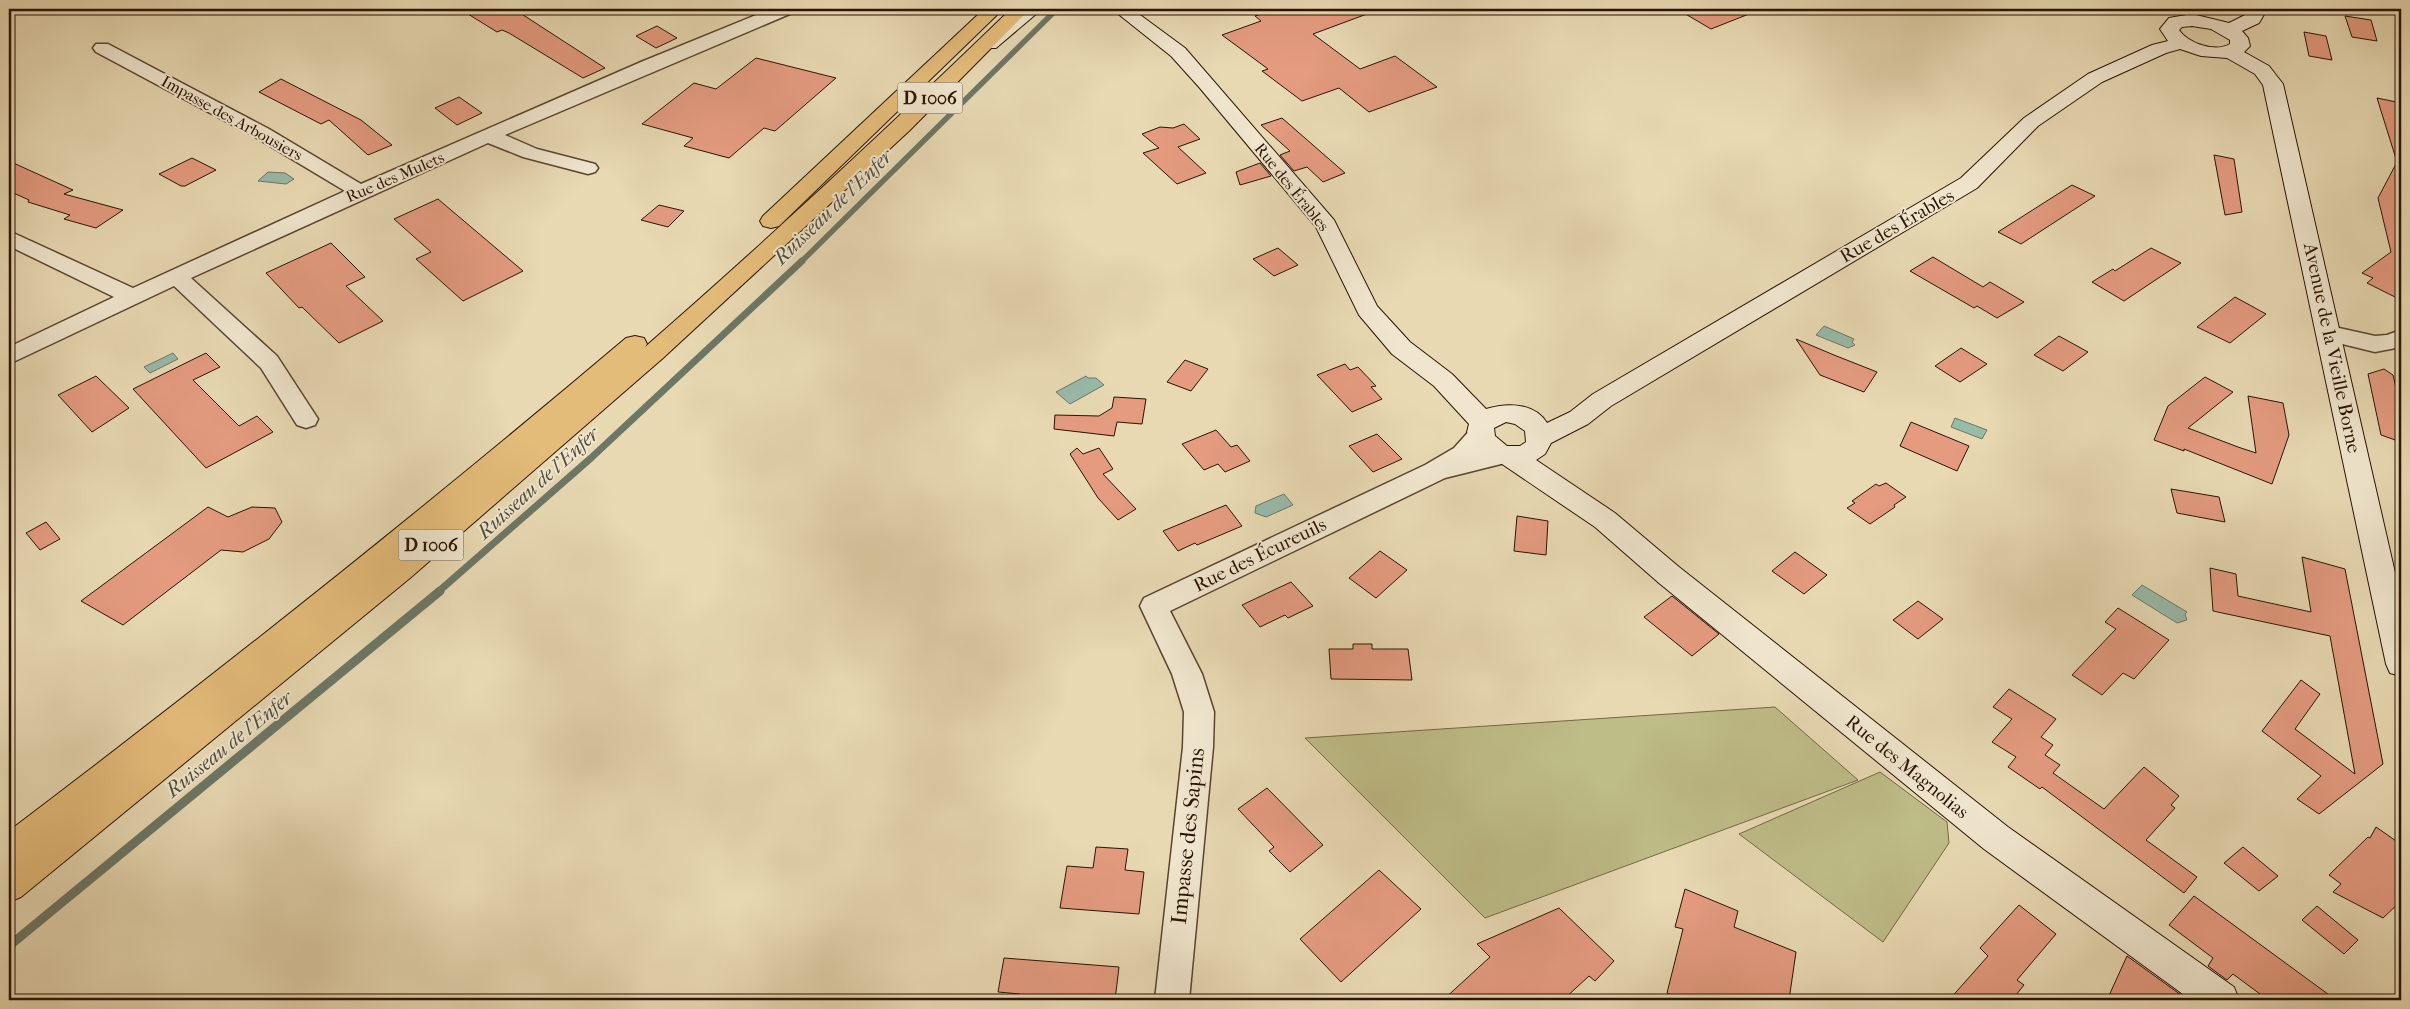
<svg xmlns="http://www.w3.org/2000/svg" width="2410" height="1009" font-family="'IM FELL French Canon',serif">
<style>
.green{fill:#bebc87;stroke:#746844}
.water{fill:#98baa9;stroke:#6c7766}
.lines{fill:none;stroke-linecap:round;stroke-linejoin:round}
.stream-far2{stroke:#6c7766;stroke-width:5.5}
.stream-far1{stroke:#6c7766;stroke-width:7}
.stream{stroke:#6c7766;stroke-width:9}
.building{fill:#e49b80;stroke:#291301}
.street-casing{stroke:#59442e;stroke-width:3}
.secondary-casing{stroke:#291301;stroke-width:2}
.primary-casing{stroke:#291301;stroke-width:2}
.street{fill:#f0e6ce;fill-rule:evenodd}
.secondary{fill:#f0e6ce;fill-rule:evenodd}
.primary{fill:#e4bc7a;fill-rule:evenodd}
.labels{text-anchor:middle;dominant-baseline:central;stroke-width:4;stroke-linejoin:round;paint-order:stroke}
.far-street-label{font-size:16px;fill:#291301;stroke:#f0e6ce}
.shield{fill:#f0e6ce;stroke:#65523e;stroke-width:1}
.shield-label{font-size:18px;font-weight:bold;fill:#291301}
.street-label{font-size:19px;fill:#291301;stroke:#f0e6ce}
.water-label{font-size:20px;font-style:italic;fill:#504d3c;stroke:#f0e6ce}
.near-street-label{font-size:22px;fill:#291301;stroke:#f0e6ce}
</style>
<rect width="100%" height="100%" fill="#e8d9b3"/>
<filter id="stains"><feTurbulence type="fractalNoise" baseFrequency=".004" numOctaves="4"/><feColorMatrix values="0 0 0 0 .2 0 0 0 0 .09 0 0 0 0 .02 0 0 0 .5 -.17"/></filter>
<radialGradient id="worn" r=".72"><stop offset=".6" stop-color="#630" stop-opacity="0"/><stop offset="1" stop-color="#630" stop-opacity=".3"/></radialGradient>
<g class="green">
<path d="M1775,707L1858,780L1485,918L1305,738Z"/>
<path d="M1880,772L1947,822L1949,843L1883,942L1739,834Z"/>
</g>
<g class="water">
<path d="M268,172L285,173L294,179L286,184L258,181Z"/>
<path d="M1824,326L1854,339L1852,342L1855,345L1848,348L1816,335Z"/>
<path d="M173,353L178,359L150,373L144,367Z"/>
<path d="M1086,376L1088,378H1096L1104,385L1070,404L1056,392Z"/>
<path d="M1955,418L1987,430L1982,439L1951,427Z"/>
<path d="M1284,494L1293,505L1266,517L1255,513L1256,506Z"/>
<path d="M2142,585L2187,612L2185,614L2187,620L2177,623L2132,595Z"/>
</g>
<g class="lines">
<path class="stream-far2" d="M801,262L1057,9"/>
<path class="stream-far1" d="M438,592L591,458L802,261"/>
<path class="stream" d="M9,946L440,591"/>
</g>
<g class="building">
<path d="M460,9H514L605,68L583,78L509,33L502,30L497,32Z"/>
<path d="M1276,9H1375V11L1313,34L1360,69L1395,56L1437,87L1369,112L1339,88L1302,101L1262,71L1268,69L1222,35L1261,21L1255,16Z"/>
<path d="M1677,9H1759V10L1711,29Z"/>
<path d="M2345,16L2371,20L2377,41L2352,37Z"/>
<path d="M657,26L677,38L656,48L636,36Z"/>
<path d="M2304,32L2326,36L2332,60L2309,56Z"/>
<path d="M756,58L836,78L775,131L764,128L729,158L684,146L693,138L642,124L694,83L716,89Z"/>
<path d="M281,79L361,120L392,145L368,155L329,120L321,124L259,92Z"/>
<path d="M459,97L482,113L457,125L435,108Z"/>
<path d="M2377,98L2401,103V300L2367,283L2373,278L2362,273L2391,252L2378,198L2397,162Z"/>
<path d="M1282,118L1345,173L1323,182L1307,167L1294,171L1280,155L1290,151L1261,125Z"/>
<path d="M1184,124L1200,139L1178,147L1206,173L1177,184L1143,153L1159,148L1142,134L1160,127L1173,128Z"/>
<path d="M2214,155L2234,159L2242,212L2225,215Z"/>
<path d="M192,158L216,170L185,186H181L159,174Z"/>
<path d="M9,161L73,190L64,194L123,210L96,228L64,219L70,215L28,202L29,200L9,191Z"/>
<path d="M1260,163L1271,176L1240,185L1236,172Z"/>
<path d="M2072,185L2095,196L2021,244L1998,232Z"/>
<path d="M438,199L497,249L523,271L463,301L416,259L431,252L394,219Z"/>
<path d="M659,205L684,211L668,227L641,220Z"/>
<path d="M331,243L365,277L346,286L383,321L339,343L302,307L299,308L266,273Z"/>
<path d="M1278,248L1298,265L1274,276L1253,259Z"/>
<path d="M2151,248L2181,263L2124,301L2092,282L2113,269L2115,271Z"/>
<path d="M1933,257L1983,287L1990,282L2024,302L1997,318L1977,306L1974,308L1910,271Z"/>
<path d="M2235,297L2266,314L2230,343L2197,327Z"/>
<path d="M2059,336L2088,352L2063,371L2034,355Z"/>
<path d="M1796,339L1834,355L1877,372L1864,392L1820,375Z"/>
<path d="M1961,348L1987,364L1960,382L1935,366Z"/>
<path d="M206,353L220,367L193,380L239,426L257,416L273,432L206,468L133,389Z"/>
<path d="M1185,360L1208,369L1191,391L1167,382Z"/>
<path d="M1345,364L1350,370L1358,367L1376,386L1371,387L1382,399L1352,412L1317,375Z"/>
<path d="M2384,369L2393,375L2401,409V442L2381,435L2368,374Z"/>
<path d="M96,376L129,408L92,432L58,395Z"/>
<path d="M2205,377L2233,392L2188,428L2238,447L2256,453L2248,396L2283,403L2289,435L2272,484L2184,449V451L2154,440L2168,406Z"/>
<path d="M1114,397L1146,399L1142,424L1117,422L1114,436L1054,429L1055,415L1099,416L1112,408Z"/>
<path d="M1911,422L1969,446L1957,471L1900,446Z"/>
<path d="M1216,430L1231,447L1237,445L1250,461L1225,472L1218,464L1204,470L1182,444Z"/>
<path d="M1377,434L1402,459L1373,472L1349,446Z"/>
<path d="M1077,448L1083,454L1099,448L1113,469L1103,474L1136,509L1118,520L1098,498L1070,454Z"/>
<path d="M1886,483L1906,497L1894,505L1895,507L1870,524L1847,508L1855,503L1852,501L1876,484L1879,486Z"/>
<path d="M2171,489L2219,497L2225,522L2177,513Z"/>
<path d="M1226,505L1242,526L1197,545L1195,543L1178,551L1163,531Z"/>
<path d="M208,507L228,517L252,507L275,508L282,522L269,539L243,552L221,550L123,625L81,601Z"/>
<path d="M1517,516L1548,521L1546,555L1514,551Z"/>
<path d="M46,522L60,539L40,550L26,533Z"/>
<path d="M1380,551L1407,570L1376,598L1349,578Z"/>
<path d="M1795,552L1827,575L1804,594L1772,571Z"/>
<path d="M2302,557L2345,569L2383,764L2319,814L2297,799L2321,776L2262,731L2301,680L2320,694L2295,729L2355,774L2330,636L2213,611L2210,568L2236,574L2238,596L2311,612Z"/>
<path d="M1291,582L1313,606L1288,618L1285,615L1260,627L1242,605Z"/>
<path d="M1672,596L1719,634L1692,656L1644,617Z"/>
<path d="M1918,601L1943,619L1918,639L1893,620Z"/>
<path d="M2118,608L2169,640L2134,679L2123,673L2102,695L2072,675L2116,629L2105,622Z"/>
<path d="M1353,644H1372V649H1408L1412,680L1331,679L1329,649H1353Z"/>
<path d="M2009,689L2056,719L2041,737L2053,745L2045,755L2060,765L2053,773L2104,809L2144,767L2179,796L2171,805L2175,808L2146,840L2197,877L2184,893L2042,787L2040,789L2008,767L2016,757L1992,742L2012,719L1993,707Z"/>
<path d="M1267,788L1323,845L1290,872L1269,851L1274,847L1238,809Z"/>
<path d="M2376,827L2399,843L2401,856V901L2383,918L2333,892L2341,884L2329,875L2368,837L2370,838Z"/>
<path d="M1096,847L1128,849L1125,870L1144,872L1139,914L1060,908L1067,866L1093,868Z"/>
<path d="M2243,847L2278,876L2259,891L2224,863Z"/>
<path d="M1379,870L1421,909L1341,982L1300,939Z"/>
<path d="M1685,889L1738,911L1734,927L1796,952L1789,1000H1683L1667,993L1683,929L1675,927Z"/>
<path d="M2194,896L2336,1000H2268L2233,974L2227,980L2208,966L2213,958L2169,925Z"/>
<path d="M2019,905L2056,934L2017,980L2024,985L2012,1000H1949L1988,956L1980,948Z"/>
<path d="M2317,906L2358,940L2344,954L2302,920Z"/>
<path d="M1559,908L1614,961L1595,981L1589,976L1563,1000H1443L1490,957L1477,944Z"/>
<path d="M2127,956L2188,1000H2107Z"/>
<path d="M1004,958L1119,967L1115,1000H1018L1020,994L998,992Z"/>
</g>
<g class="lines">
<g class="street-casing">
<g id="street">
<path d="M771,9H795L792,13L505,135L537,149L595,164L598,168L595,172L588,174L523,157L488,143L191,278L277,356L318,419L315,425L306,428L297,425L261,368L174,286L9,364V347L114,297L9,246V231L133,288L345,191L255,137L96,52L93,48L96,44H108L269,129L361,184L641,62Z"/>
<path d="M2330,326L2375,336L2387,335L2401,330V347L2375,352L2322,339L2318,334L2322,329Z"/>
<path d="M1480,426L1489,429L1493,435L1480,452L1504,446L1513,449L1517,455L1513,461L1445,478L1170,611L1202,674L1214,712L1213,747L1189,1000H1155L1183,747L1184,712L1172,674L1140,606L1144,598L1425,465L1454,448L1471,429Z"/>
</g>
</g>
<g class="secondary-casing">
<g id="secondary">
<path d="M1022,9H1042L996,48H982L979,44L982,40Z"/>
<path d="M1112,9H1132L1185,48L1334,220L1377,306L1410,342L1452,374L1486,409C1506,403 1534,402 1547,423L1570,412L1593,394L1961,178L2024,118L2088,74L2152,45L2168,41L2160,29L2169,18L2192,14L2229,23L2245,15L2249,9H2267L2259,23L2242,31L2248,38L2250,46L2244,52L2269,66L2283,84L2401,599V676L2390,673L2386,664L2263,85L2255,74L2227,58L2201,56L2180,49L2166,53L2102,82L2038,126L1977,188L1611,406L1588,424L1551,443L1545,454L1536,460L1615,513L1679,567L2008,827L2234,987L2239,1000H2191L1984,849L1659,583L1595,527L1502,464L1481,454L1470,440L1467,432L1469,424L1434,386L1392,354L1359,315L1316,227L1199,87L1171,56ZM2192,26L2211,29L2230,40V44C2215,53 2188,43 2179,30L2182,27ZM1506,422L1515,424L1525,431L1526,442L1520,446H1507L1495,436L1494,428Z"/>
</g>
</g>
<g class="primary-casing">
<g id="primary">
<path d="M984,9H1003L779,226L771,228L763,226L760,221L763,216Z"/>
<path d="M1011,9H1030L909,131L663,358L410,578L21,897L9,902V831C219,672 425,508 626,338L635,336L644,338L647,344L645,347C770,238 891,125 1011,9Z"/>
</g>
</g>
<use href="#street" class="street"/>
<use href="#secondary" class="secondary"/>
<use href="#primary" class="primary"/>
</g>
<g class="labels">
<g class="far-street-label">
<text transform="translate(232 118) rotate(29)">Impasse des Arbousiers</text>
<text transform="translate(395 177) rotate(-23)">Rue des Mulets</text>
<text transform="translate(1292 187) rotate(51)">Rue des Érables</text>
</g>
<g class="shield">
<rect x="897.5" y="82.5" width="65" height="31" rx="4"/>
<rect x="398.5" y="529.5" width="65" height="31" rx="4"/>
</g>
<g class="shield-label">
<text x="930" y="98">D 1006</text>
<text x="431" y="545">D 1006</text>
</g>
<g class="street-label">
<text transform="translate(1897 226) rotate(-30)">Rue des Érables</text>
<text transform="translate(2332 348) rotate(78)">Avenue de la Vieille Borne</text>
<text transform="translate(1260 555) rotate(-26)">Rue des Écureuils</text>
<text transform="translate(1907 767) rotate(39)">Rue des Magnolias</text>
</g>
<g class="water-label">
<text transform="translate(833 207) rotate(-44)">Ruisseau de l'Enfer</text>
<text transform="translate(538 483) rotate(-42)">Ruisseau de l'Enfer</text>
<text transform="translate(229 744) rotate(-39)">Ruisseau de l'Enfer</text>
</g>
<g class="near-street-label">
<text transform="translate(1188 836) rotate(-84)">Impasse des Sapins</text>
</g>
</g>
<rect width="2410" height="1009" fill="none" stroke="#e8d9b3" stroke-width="30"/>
<rect x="10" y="10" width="2390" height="989" fill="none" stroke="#291301" stroke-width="2.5"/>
<rect x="15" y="15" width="2380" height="979" fill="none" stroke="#291301"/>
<rect width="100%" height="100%" filter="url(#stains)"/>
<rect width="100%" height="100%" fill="url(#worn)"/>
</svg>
